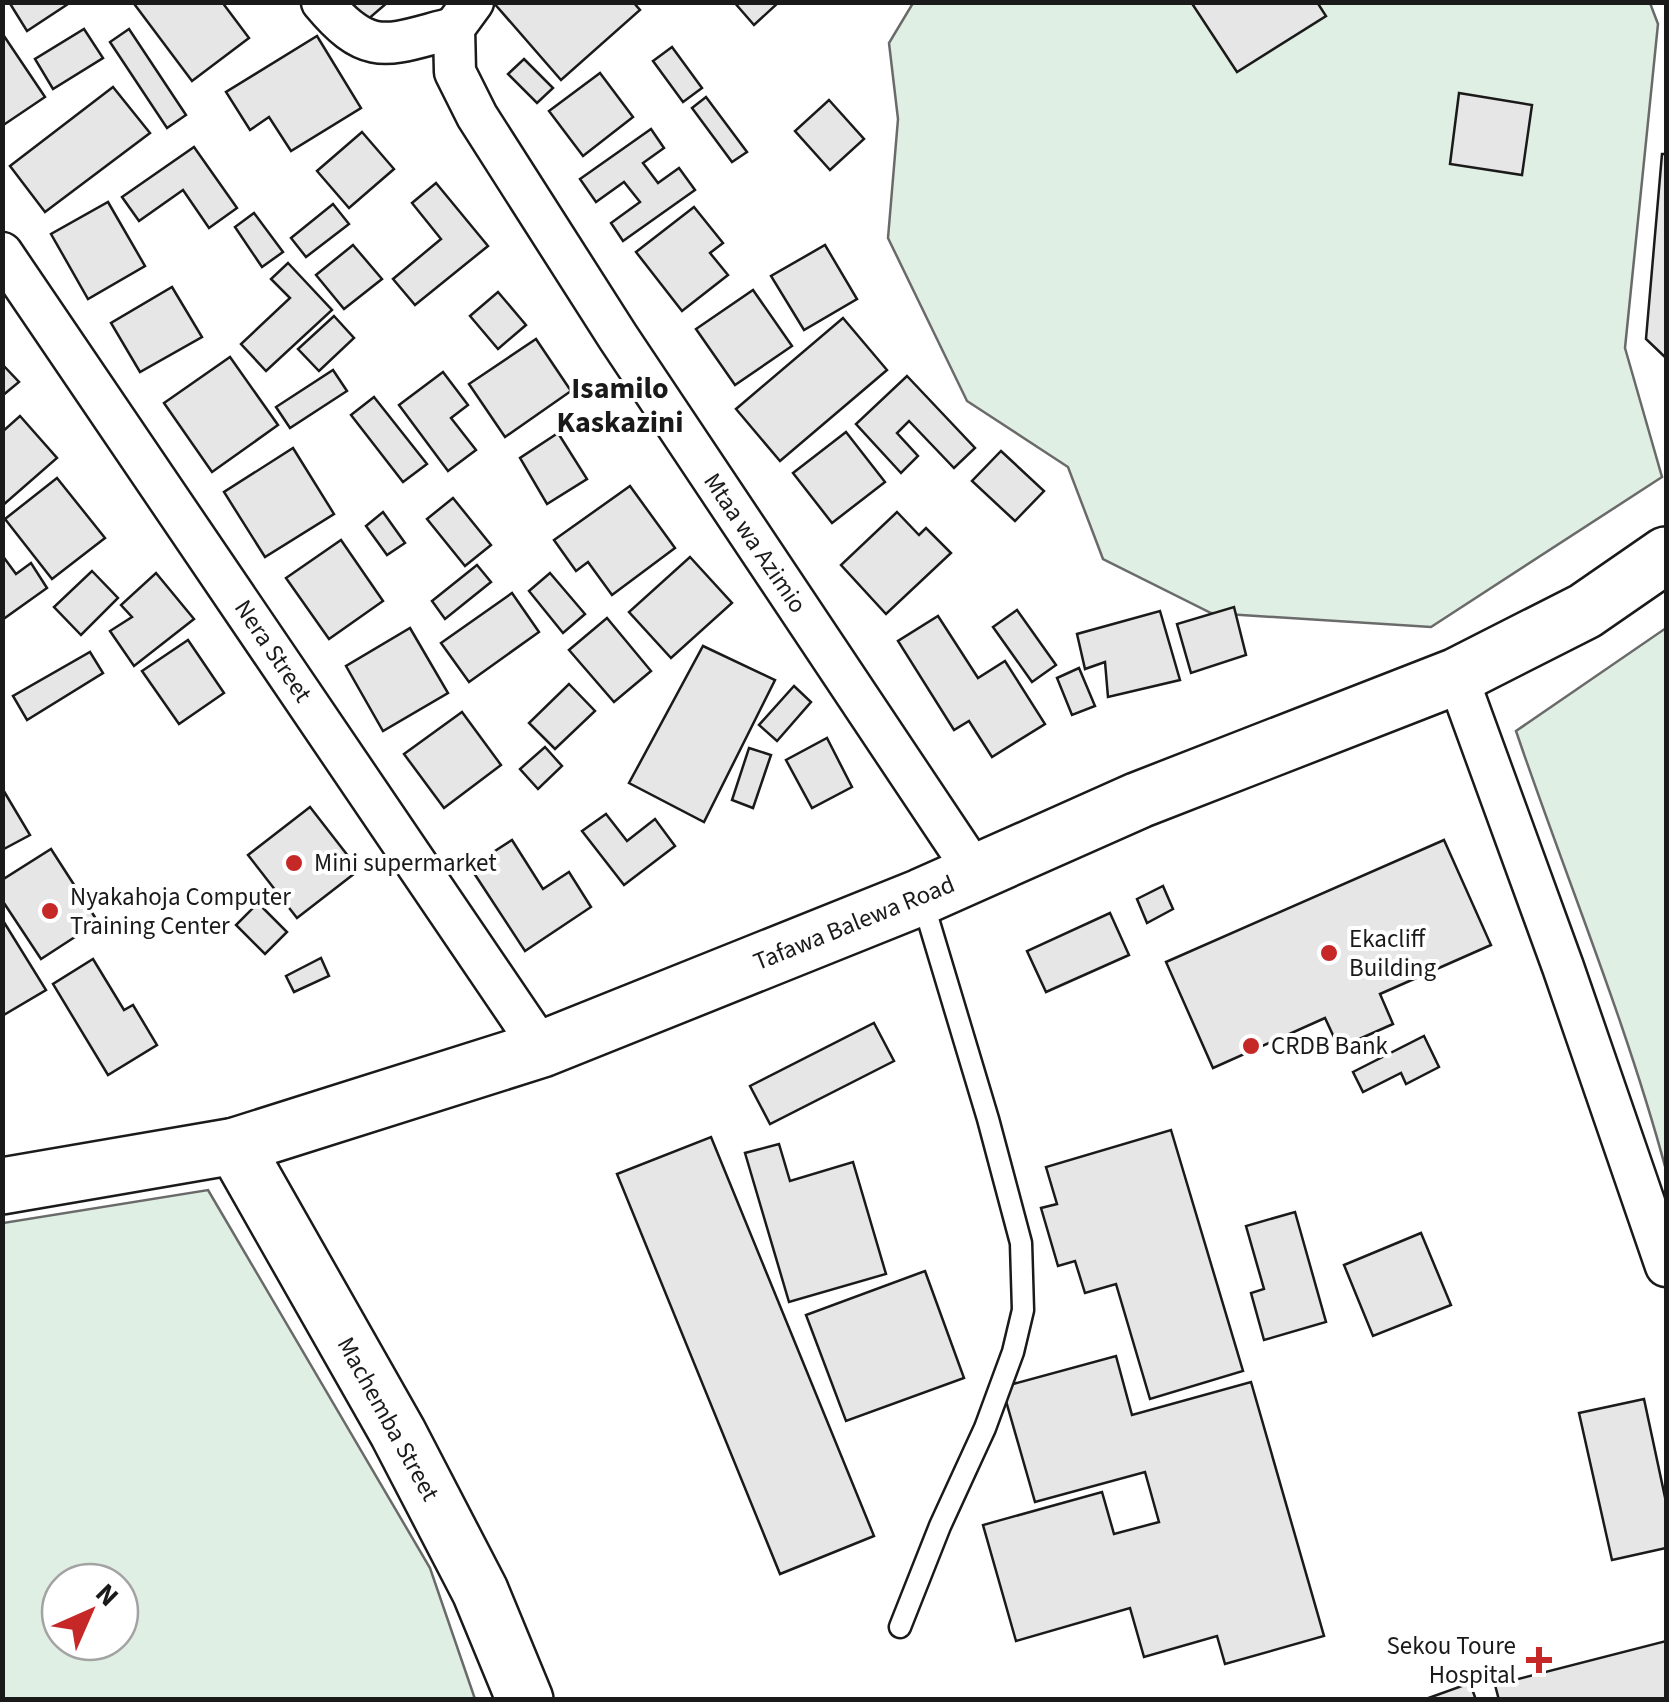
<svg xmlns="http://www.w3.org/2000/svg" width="1669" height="1702" font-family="'Source Sans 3',sans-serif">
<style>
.green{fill:#e0efe3;stroke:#6a6a6a;stroke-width:2.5;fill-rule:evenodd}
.building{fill:#e6e6e6;stroke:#1a1a1a;stroke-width:2.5}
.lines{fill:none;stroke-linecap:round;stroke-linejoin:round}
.service-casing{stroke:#1a1a1a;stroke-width:25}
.minor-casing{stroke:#1a1a1a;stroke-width:45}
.secondary-casing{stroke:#1a1a1a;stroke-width:60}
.service{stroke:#fff;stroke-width:20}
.minor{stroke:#fff;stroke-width:40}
.secondary{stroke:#fff;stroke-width:55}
.poi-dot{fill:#c62828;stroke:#fff;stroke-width:4}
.labels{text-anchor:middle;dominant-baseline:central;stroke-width:8;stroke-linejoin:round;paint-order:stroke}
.street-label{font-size:25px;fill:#1a1a1a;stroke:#fff}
.poi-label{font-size:25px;fill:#1a1a1a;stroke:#fff;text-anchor:start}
.quarter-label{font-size:30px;font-weight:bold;fill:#1a1a1a;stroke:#fff}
</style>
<rect width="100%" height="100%" fill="#fff"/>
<g class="green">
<path d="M913,3H1650L1658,24L1625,348L1662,477L1431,627L1211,613L1103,559L1068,467L967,401L888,238L898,119L889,43Z"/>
<path d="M1666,628V1170C1626,1021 1566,878 1516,731Z"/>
<path d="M208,1190L430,1568L475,1699H3V1223ZM60,1582H120V1642H60Z"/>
</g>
<g class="building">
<path d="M9,2H71L27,31Z"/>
<path d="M139,2H222L249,38L192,81L135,5Z"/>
<path d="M351,2H388L366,21Z"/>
<path d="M493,2H633L640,10L561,80Z"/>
<path d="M734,2H779L754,25Z"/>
<path d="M1191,2H1317L1326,16L1237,72Z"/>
<path d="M84,29L103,58L53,89L35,59Z"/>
<path d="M129,29L186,115L167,128L110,42Z"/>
<path d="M2,33L45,97L2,126Z"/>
<path d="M317,36L361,108L291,151L269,117L250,130L226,92Z"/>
<path d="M672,47L702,88L683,102L653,61Z"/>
<path d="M524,59L553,88L537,103L508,74Z"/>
<path d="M600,73L633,117L583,156L549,111Z"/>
<path d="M113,87L150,133L45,212L10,166Z"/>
<path d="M1459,93L1532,105L1522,175L1450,164Z"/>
<path d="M706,97L747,152L732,162L692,108Z"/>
<path d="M829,100L864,139L830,170L795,131Z"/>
<path d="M651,129L664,148L643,163L658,183L679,168L695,190L623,241L611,223L640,202L624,182L596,202L580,179Z"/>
<path d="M362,132L394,169L349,208L317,171Z"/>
<path d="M194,147L237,208L209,228L183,190L139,221L122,197Z"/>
<path d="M1662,154H1666V358L1646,339Z"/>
<path d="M436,183L488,246L415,305L393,279L441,239L412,203Z"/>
<path d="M108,202L145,266L88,299L51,234Z"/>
<path d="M333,204L349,224L306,257L291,238Z"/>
<path d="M694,207L723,243L710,253L728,275L682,311L636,252Z"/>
<path d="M254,213L283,252L262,267L235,227Z"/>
<path d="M353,245L382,279L344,309L316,275Z"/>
<path d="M825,245L857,299L804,330L771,276Z"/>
<path d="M288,263L332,310L266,371L241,344L290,298L271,279Z"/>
<path d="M172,287L202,337L140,372L111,323Z"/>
<path d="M753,290L792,346L735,385L696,329Z"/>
<path d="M498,292L526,325L498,349L470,316Z"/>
<path d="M334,316L354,338L319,371L298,349Z"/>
<path d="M843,318L887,370L780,461L736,409Z"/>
<path d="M536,339L571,391L505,437L469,384Z"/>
<path d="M230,357L278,425L212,472L164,403Z"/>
<path d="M2,364L19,382L2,396Z"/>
<path d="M333,370L347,391L290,428L276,407Z"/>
<path d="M443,372L468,405L451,418L476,450L448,471L399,405Z"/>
<path d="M907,376L975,448L954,468L909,421L897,433L918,456L901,473L856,424Z"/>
<path d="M374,397L427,464L403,482L351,415Z"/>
<path d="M20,416L57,458L2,506V432Z"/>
<path d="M846,432L885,482L832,523L793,473Z"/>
<path d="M558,433L587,479L547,504L520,458Z"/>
<path d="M293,448L334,514L265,557L224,492Z"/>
<path d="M1001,451L1044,491L1015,521L972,481Z"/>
<path d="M57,478L105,538L52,579L5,519Z"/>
<path d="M630,486L675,548L612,595L588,562L576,571L554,540Z"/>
<path d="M453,498L491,545L465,566L427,519Z"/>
<path d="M383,512L405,543L387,555L366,526Z"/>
<path d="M897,512L919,535L926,528L951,553L886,614L841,565Z"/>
<path d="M341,540L383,601L329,639L286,578Z"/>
<path d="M2,555L16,574L31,563L47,588L2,620Z"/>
<path d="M690,557L732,603L671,658L629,612Z"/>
<path d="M477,565L491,582L445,619L432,601Z"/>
<path d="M92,571L118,598L81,635L54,607Z"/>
<path d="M156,573L194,619L134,666L110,631L132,617L121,605Z"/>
<path d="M550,573L585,614L563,633L529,591Z"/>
<path d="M512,593L539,632L469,682L441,643Z"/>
<path d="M1234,607L1246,655L1191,673L1177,624Z"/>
<path d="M1017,610L1056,665L1032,682L993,627Z"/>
<path d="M1160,611L1180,680L1108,697L1105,662L1085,669L1077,634Z"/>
<path d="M938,616L978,678L1005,661L1045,724L992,757L969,721L954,730L898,641Z"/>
<path d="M607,618L651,671L614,702L569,650Z"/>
<path d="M410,628L448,693L383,731L346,666Z"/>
<path d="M188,640L224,693L179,724L142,671Z"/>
<path d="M703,646L775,680L704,822L629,783Z"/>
<path d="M90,652L103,673L27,720L13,696Z"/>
<path d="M1079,668L1095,706L1072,715L1057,678Z"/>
<path d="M569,684L595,711L555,749L529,723Z"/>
<path d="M794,686L811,702L777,741L759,725Z"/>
<path d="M462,712L501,765L444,808L404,754Z"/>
<path d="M827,738L852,787L812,808L786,760Z"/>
<path d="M545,747L562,766L538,789L520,769Z"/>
<path d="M749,748L771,755L753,808L732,800Z"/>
<path d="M2,788L30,835L2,850Z"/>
<path d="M310,807L359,870L297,918L248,855Z"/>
<path d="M606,814L627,841L655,819L675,846L624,885L582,831Z"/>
<path d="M512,840L543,889L569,872L591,907L525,951L470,867Z"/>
<path d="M1444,840L1491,945L1380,994L1393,1024L1339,1048L1325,1018L1213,1068L1166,962Z"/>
<path d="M51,849L98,922L41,959L2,900V880Z"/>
<path d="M1163,886L1173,909L1147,923L1137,899Z"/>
<path d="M258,903L287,932L265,954L236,925Z"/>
<path d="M1110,913L1129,955L1046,992L1027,951Z"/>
<path d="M2,919L46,990L2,1016Z"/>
<path d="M321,958L329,976L294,992L286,976Z"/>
<path d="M93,959L124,1010L133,1005L157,1045L108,1075L53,984Z"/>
<path d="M874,1023L894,1061L770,1124L750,1086Z"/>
<path d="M1424,1036L1439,1067L1406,1084L1401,1073L1363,1092L1353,1072Z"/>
<path d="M1171,1130L1243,1371L1150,1399L1116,1284L1085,1293L1075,1261L1058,1266L1041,1208L1057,1204L1046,1167Z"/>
<path d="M711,1137L874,1536L780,1574L617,1174Z"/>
<path d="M779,1144L790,1181L853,1162L886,1274L789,1302L745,1153Z"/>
<path d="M1295,1212L1326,1322L1264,1340L1251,1293L1264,1289L1246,1226Z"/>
<path d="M1421,1233L1451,1305L1373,1336L1344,1265Z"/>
<path d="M925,1271L964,1378L846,1421L806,1315Z"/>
<path d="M1116,1356L1132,1415L1251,1382L1324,1636L1225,1664L1217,1636L1144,1657L1130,1608L1016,1641L983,1525L1102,1492L1114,1534L1159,1522L1145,1472L1035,1502L1002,1387Z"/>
<path d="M1644,1399L1666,1502V1548L1612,1560L1579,1413Z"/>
<path d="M1666,1641V1700H1499L1495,1685Z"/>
<path d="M1470,1683L1476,1700H1423Z"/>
</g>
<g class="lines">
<g class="service-casing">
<path id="service" d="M900,1627L940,1526L985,1428L1013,1352L1023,1310L1021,1243L988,1119L922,899"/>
</g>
<g class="minor-casing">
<g id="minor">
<path d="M322,2C370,60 389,44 454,28"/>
<path d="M473,2L454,28L455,72L477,116L618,337L975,872"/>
<path d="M2,253L542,1049"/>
<path d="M1457,676L1563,967L1666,1266"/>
</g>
</g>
<g class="secondary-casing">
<g id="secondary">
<path d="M235,1146L398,1433L480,1591L525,1700"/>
<path d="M2,1186L235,1146L542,1049L921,897L1139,800L1457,676L1585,611L1666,555"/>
</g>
</g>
<use href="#service" class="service"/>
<use href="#minor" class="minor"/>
<use href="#secondary" class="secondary"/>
</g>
<g class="poi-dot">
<circle cx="294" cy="863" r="10"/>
<circle cx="50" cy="911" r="10"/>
<circle cx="1329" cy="953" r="10"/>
<circle cx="1251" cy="1046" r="10"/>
<path d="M1534 1645h10v10h10v10h-10v10h-10v-10h-10v-10h10z"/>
</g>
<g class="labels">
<g class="street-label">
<text transform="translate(755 543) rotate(56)">Mtaa wa Azimio</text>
<text transform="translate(273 651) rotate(56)">Nera Street</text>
<text transform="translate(854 923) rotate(-22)">Tafawa Balewa Road</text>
<text transform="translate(388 1419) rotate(61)">Machemba Street</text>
</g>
<g class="poi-label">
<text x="314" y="863">Mini supermarket</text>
<text x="70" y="897">Nyakahoja Computer<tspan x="70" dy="29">Training Center</tspan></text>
<text x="1349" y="939">Ekacliff<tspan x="1349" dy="29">Building</tspan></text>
<text x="1271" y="1046">CRDB Bank</text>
<text x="1516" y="1646" text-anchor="end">Sekou Toure<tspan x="1516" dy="29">Hospital</tspan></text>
</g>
<g class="quarter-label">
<text x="620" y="388">Isamilo<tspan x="620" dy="34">Kaskazini</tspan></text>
</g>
</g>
<rect width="1669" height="1702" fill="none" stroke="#1a1a1a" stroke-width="10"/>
<g transform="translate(90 1612) rotate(45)"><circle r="48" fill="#ffffff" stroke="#a3a3a3" stroke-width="2.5"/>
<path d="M0-8L18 38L0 25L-18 38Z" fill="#c62828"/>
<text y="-15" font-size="28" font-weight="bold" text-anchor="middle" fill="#1a1a1a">N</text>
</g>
</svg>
